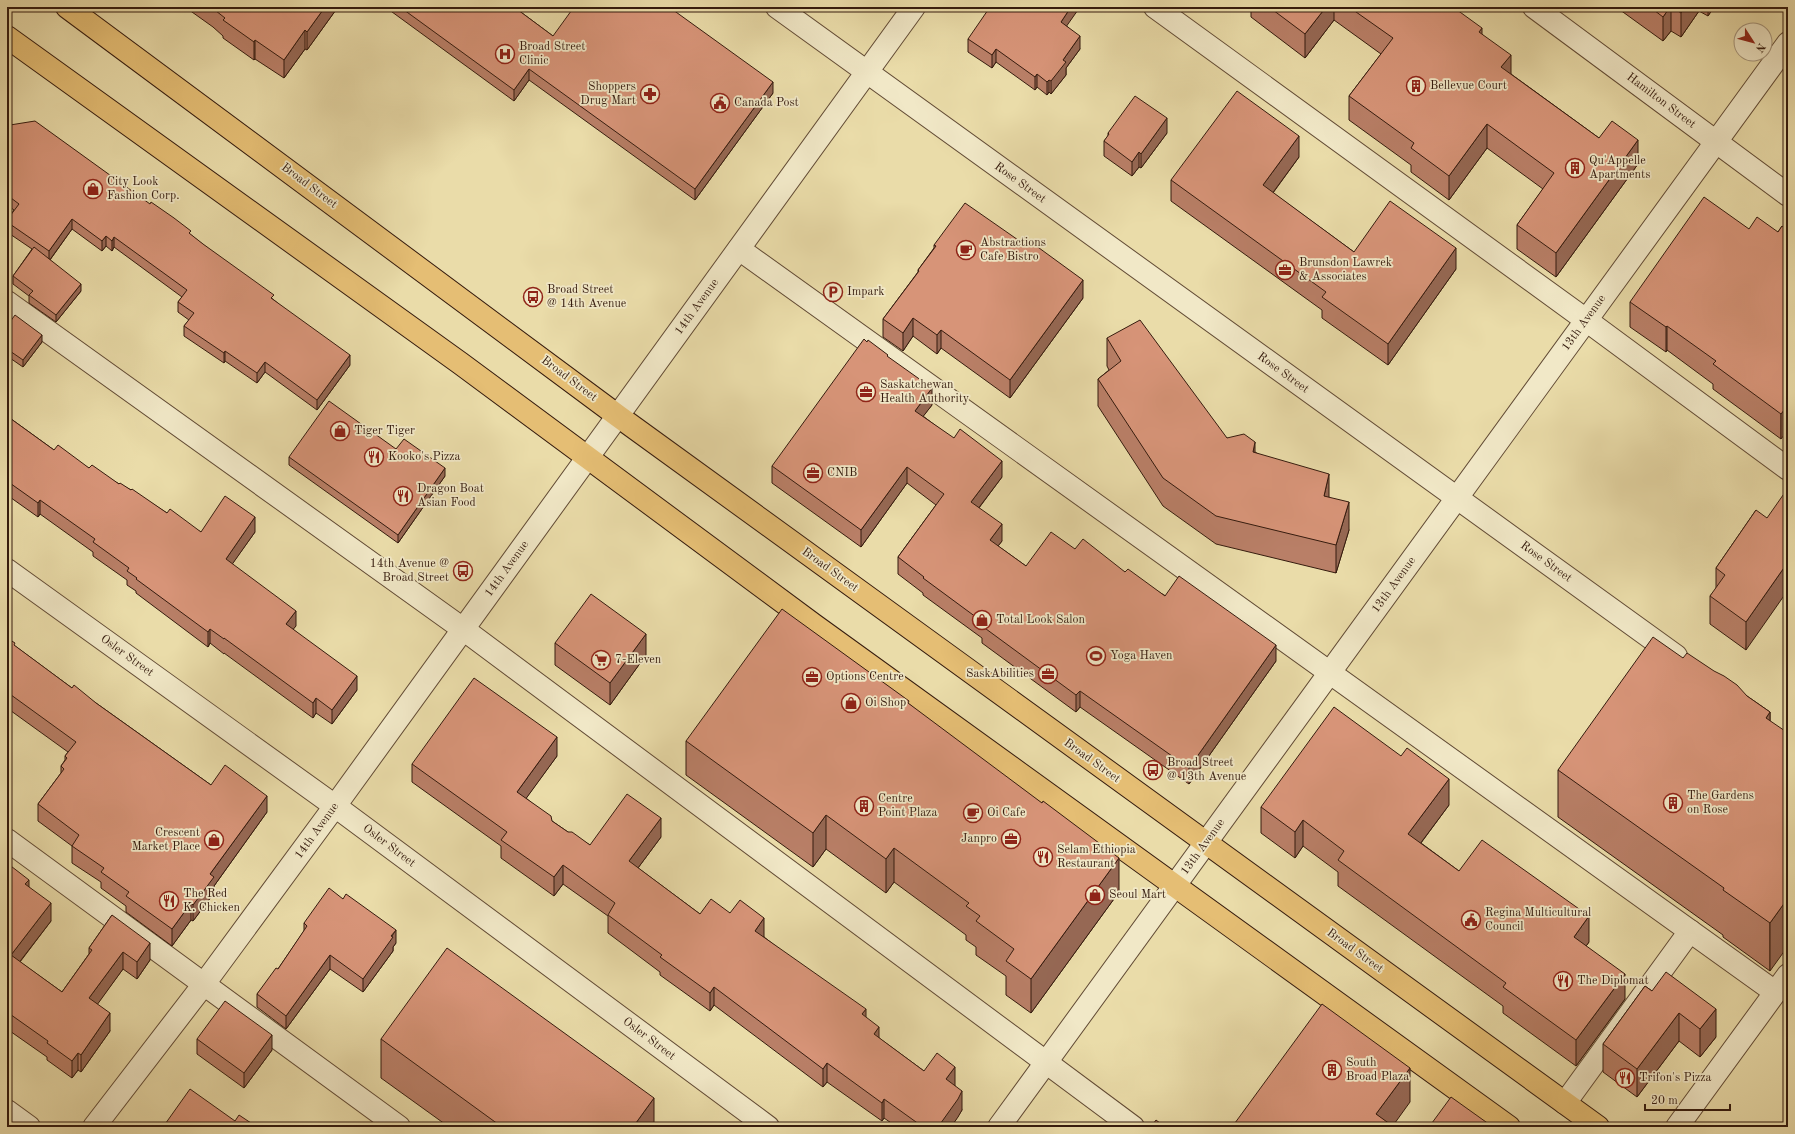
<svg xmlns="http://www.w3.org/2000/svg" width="1795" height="1134" font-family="'Old Standard TT',serif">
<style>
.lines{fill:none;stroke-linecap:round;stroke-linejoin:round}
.minor-casing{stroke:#624b35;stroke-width:24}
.major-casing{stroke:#351b0e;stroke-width:24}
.minor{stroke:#f1e8c7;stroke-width:22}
.major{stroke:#e5be74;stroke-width:22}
.wall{fill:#b97f67;stroke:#351b0e}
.shaded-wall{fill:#966854;stroke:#351b0e}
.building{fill:#d79478;stroke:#351b0e}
.labels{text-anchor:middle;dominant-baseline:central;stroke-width:3.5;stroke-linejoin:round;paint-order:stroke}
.poi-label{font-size:12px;fill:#351b0e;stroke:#f1e8c7;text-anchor:start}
.street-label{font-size:12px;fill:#351b0e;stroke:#f1e8c7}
</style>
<rect width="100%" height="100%" fill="#eadca9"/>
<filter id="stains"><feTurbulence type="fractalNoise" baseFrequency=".005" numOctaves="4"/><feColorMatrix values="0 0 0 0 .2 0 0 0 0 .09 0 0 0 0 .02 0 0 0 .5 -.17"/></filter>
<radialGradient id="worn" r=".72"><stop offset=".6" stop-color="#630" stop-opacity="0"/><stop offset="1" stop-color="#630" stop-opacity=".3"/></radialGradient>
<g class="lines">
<g class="minor-casing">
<g id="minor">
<path d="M777,7L1676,656"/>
<path d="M1155,7L1586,320L1788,469"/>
<path d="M1534,7L1788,195"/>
<path d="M739,249L1775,992"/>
<path d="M7,302L463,629L1133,1127"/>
<path d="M7,570L335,806L768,1127"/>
<path d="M7,840L399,1127"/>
<path d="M1565,1103L1690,931"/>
<path d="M7,1111L29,1127"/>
<path d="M94,1127L204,984L335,806L914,7"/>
<path d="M999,1127L1788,43"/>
<path d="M1677,1127L1788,975"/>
</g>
</g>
<g class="major-casing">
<g id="major">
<path d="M67,7L618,416L1598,1127"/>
<path d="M7,37L460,363L814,625L1509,1127"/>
</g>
</g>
<use href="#minor" class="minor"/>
<use href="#major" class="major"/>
</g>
<g class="wall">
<path d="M185,7H338L307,50L305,49L284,78L255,59L254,60L223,38V36L213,27Z"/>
<path d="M388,7H514L553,36L773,93L695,200L529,80L514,101L388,9Z"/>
<path d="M1251,7H1453L1482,34L1511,74L1599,138L1638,164L1556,277L1517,249V225L1543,189L1487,148L1449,200L1411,172V165L1349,120V96L1381,54L1334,20L1305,58L1251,17Z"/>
<path d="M1616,7H1714L1708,16L1699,11L1681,37L1671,31L1663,41Z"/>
<path d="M1067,26L1080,49L1066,68V75L1051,94L1049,92L1047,95L1037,87L1035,90L996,62L992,68L968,52V39Z"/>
<path d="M7,129L191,235L274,300L350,365L317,410L265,372L257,383L225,361L224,363L184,336V326L189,320L178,312V302L182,297L114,247L112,251L106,246L102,251L72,229L50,260L81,291L56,322L29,303V296L13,284V276L32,249L7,232V220L14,210L7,205Z"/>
<path d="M1108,133H1167L1141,168L1139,167L1132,176L1104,156V141L1108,136Z"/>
<path d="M1299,157L1273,193L1354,252L1456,269L1388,365L1322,318V310L1171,201V180Z"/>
<path d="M1782,226L1781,439L1713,389V384L1667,350L1666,352L1630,327V302L1749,229L1778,232Z"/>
<path d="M934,245L1083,298L1010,398L941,348L937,354L913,336L903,351L883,337V319L918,272V270L934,248Z"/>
<path d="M7,326L42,342L23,367L7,356Z"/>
<path d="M1107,338L1227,438L1255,452L1329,497L1349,530L1336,573L1216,544L1163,506L1098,406V379L1109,370L1107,366Z"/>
<path d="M888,357L932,405L923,416L1002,477L979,508L1002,541L998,546L1026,566L1075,549L1125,572L1276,661L1189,784L1080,707L1076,712L982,643V638L923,595V593L898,574V557L936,505L907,483L861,547L772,483V466Z"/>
<path d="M7,416L54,450L131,490L167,513L201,532H255L232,564L296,626L293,629L357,690L332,724L316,713L313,718L224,653V654L210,643L208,647L136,593V591L127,585V580L93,556V552L40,514L38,517L7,495Z"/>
<path d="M396,449L445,476L398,543L289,465V457Z"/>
<path d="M1756,510L1746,650L1710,624V596L1716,589V568Z"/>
<path d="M7,638L15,646L72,688L96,703L211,785L267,812L214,886V893L193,921L191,920L172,946L126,912V906L101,888V882L72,863V846L38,821V804L61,773V766L65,760V756L68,752L7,708Z"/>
<path d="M555,643L646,655L610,705L555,665Z"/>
<path d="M1683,658L1747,696L1770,712V971L1723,937V935L1558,817V770Z"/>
<path d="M909,704L1119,892L1031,1013L1006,995V976L976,955V947L966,940V935L894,882L886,893L826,849L813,867L686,775V741Z"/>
<path d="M557,756L526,798L552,821L568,832L590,845L661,837L638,868L700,914L730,913L764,936V937L866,1017L879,1038L924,1071L955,1085V1086L962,1110L951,1127H897L884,1118L882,1121L827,1082L823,1087L714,1005L710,1011L660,975V972L608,933V916L563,884L554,896L501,858V846L412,782V764Z"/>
<path d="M1449,805L1421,843L1459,871L1589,942L1586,946L1625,999L1576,1066L1503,1013V1006L1338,886V872L1303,846L1295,858L1261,833V807Z"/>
<path d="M7,863L29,887L51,921L20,962L62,992L89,954V948L112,915L150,960L137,979L123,969L97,1004L110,1031L81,1072L78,1070L72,1078L47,1060V1057L7,1029Z"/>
<path d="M304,923L396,943L393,947V951L363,992L330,969L286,1029L257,1007V994L278,969L304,931Z"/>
<path d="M1645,986L1716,1037L1700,1057L1679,1041L1637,1097L1603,1072V1044Z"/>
<path d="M197,1039L272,1050L244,1088L197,1054Z"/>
<path d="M381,1039L654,1127H449L381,1078Z"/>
</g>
<g class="shaded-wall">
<path d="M325,7H338L307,50V32Z"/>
<path d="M1071,7H1080L1061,34V22Z"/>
<path d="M1326,7H1334V20L1305,58V34Z"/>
<path d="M1670,7H1671V31L1663,41V17Z"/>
<path d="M1685,7H1699V11L1681,37V13Z"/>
<path d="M1708,7H1714L1708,16Z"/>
<path d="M1482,28V52L1479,32Z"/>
<path d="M305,30V49L284,78V60Z"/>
<path d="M1080,36V49L1066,68V75L1051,94V81L1063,60Z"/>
<path d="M255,40V59L254,60V42Z"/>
<path d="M996,49V62L992,68V55Z"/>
<path d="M1511,55V79L1501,67Z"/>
<path d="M529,69V80L514,101V90Z"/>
<path d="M1037,74V87L1035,90V77Z"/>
<path d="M1049,80V92L1047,95V82Z"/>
<path d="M773,82V93L695,200V189Z"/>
<path d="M1167,118V133L1141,168V154Z"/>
<path d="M1487,124V148L1449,200V176Z"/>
<path d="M1299,136V157L1263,206V185Z"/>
<path d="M1638,140V164L1556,277V253Z"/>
<path d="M1139,152V167L1132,176V162Z"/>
<path d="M72,219V229L49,261V251Z"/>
<path d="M106,236V246L102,251V241Z"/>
<path d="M114,237V247L112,251V241Z"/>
<path d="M1456,248V269L1388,365V344Z"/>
<path d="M1083,280V298L1010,398V380Z"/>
<path d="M81,284V291L56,322V315Z"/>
<path d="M913,318V336L903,351V333Z"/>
<path d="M1667,326V350L1666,352V327Z"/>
<path d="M941,330V348L937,354V335Z"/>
<path d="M42,335V342L23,367V360Z"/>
<path d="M225,351V361L224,363V353Z"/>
<path d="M350,355V365L317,410V400Z"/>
<path d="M265,362V372L257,383V373Z"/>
<path d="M932,388V405L915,427V411Z"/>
<path d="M1788,405V430L1781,439V414Z"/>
<path d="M1255,442V470L1253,452Z"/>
<path d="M1002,461V477L971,518V502Z"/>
<path d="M907,467V483L861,547V530Z"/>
<path d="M445,468V476L398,543V535Z"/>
<path d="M1329,474V502L1324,496Z"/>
<path d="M40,500V514L38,517V503Z"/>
<path d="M1349,502V530L1336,573V545Z"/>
<path d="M255,517V532L226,573V559Z"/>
<path d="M1002,524V541L990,556V540Z"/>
<path d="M1788,562V590L1746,650V622Z"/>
<path d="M296,611V626L286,638V624Z"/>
<path d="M210,629V643L208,647V632Z"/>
<path d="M646,634V655L610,705V683Z"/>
<path d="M1276,645V661L1189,784V768Z"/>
<path d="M357,676V690L332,724V710Z"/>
<path d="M1080,691V707L1076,712V695Z"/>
<path d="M316,698V713L313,718V703Z"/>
<path d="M1770,712V760L1766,718Z"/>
<path d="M557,737V756L517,811V792Z"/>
<path d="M1449,779V805L1408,860V834Z"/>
<path d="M267,796V812L214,886V893L193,921V905L210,874Z"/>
<path d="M826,815V849L813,867V833Z"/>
<path d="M661,818V837L629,880V861Z"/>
<path d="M1303,820V846L1295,858V832Z"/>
<path d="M894,848V882L886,893V859Z"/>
<path d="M1119,858V892L1031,1013V979Z"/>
<path d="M563,865V884L554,896V877Z"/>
<path d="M29,880V897L25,884Z"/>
<path d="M1788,898V946L1770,971V923Z"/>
<path d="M51,903V921L11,973V955Z"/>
<path d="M191,903V920L172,946V929Z"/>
<path d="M1589,916V942L1574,963V937Z"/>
<path d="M764,918V936L755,950V931Z"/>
<path d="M396,930V943L393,947V951L363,992V979Z"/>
<path d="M150,943V960L137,979V962Z"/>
<path d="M123,952V969L89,1016V998Z"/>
<path d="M330,955V969L286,1029V1016Z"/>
<path d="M1625,974V999L1576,1066V1040Z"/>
<path d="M714,987V1005L710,1011V993Z"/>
<path d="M866,1009V1028L862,1014Z"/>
<path d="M1716,1009V1037L1700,1057V1029Z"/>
<path d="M110,1013V1031L81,1072V1055Z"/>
<path d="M1679,1013V1041L1637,1097V1069Z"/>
<path d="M879,1027V1046L874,1034Z"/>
<path d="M272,1035V1050L244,1088V1073Z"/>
<path d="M78,1053V1070L72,1078V1061Z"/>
<path d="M827,1063V1082L823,1087V1069Z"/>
<path d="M955,1067V1085L946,1098V1079Z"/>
<path d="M1410,1068V1102L1392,1127L1376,1114Z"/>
<path d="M962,1091V1110L958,1117L951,1127H938Z"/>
<path d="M654,1098V1127H633Z"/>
<path d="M884,1099V1118L882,1121V1103Z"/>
</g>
<g class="building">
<path d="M211,7H325L307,32L305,30L284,60L255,40L254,42L223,20L225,18Z"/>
<path d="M400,7H514L553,36L574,7H669L773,82L695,189L529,69L514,90Z"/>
<path d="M990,7H1071L1061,22L1080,36L1063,60L1066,62L1051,81L1049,80L1047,82L1037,74L1035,77L996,49L992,55L968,39Z"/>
<path d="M1269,7H1326L1305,34Z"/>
<path d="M1349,7H1453L1482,28L1479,32L1511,55L1501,67L1599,138L1612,121L1638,140L1556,253L1517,225L1554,173L1487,124L1449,176L1411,148L1414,143L1349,96L1393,38Z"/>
<path d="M1650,7H1670L1663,17Z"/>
<path d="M1672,7H1685L1681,13Z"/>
<path d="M1237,91L1299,136L1263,185L1354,252L1390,201L1456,248L1388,344L1322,297L1326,292L1171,180Z"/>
<path d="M1135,96L1167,118L1141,154L1139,152L1132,162L1104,141L1109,134L1108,133Z"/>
<path d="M35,121L150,204L151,202L174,218L191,231L189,233L203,244L274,295L271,298L350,355L317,400L265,362L257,373L225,351L224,353L184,326L194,313L178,302L187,290L114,237L112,241L106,236L102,241L72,219L49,251L7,222V220L19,204L7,195V129L10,125Z"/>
<path d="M1704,197L1749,229L1757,217L1778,232L1782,226L1788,230V405L1781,414L1713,364L1716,361L1667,326L1666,327L1630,302Z"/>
<path d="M965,203L1021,242L1024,237L1083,280L1010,380L941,330L937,335L913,318L903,333L883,319L919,271L918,270L936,246L934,245Z"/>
<path d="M34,247L81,284L56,315L29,295L33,291L13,276Z"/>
<path d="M15,315L42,335L23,360L7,349V326Z"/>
<path d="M1140,320L1227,438L1244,434L1255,442L1253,452L1329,474L1324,496L1349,502L1336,545L1216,516L1163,478L1098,379L1121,361L1107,338Z"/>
<path d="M864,339L867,342L868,340L888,355L887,356L932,388L915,411L954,438L960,429L1002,461L971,502L1002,524L990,540L1026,566L1051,532L1075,549L1083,539L1125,572L1128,569L1165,596L1179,576L1276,645L1189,768L1080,691L1076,695L982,626L984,623L923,578L924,577L898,557L944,494L907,467L861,530L772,466Z"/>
<path d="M329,401L396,449L404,439L445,468L398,535L289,457Z"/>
<path d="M7,416L54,450L58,445L89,468L92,465L119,484L120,483L131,490L132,489L167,513L170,509L201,532L225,496L255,517L226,559L296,611L286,624L357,676L332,710L316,698L313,703L224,638V639L210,629L208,632L136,579L137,578L127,571L129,568L93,542L95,539L40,500L38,503L7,481Z"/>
<path d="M1788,488V562L1746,622L1710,596L1725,575L1716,568L1756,510L1767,518Z"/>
<path d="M591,594L646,634L610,683L555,643Z"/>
<path d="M782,609L909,701L908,703L1042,803L1043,801L1119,858L1031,979L1006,961L1014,949L976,921L980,916L966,906L969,903L894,848L886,859L826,815L813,833L686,741Z"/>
<path d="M1653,637L1683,658L1687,653L1714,671L1724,676L1737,685L1747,696L1770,712L1766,718L1788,733V898L1770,923L1723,890L1724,888L1558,770Z"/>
<path d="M7,638L15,643L14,645L72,688L74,685L96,703L211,785L225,765L267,796L210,874L214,877L193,905L191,903L172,929L126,896L129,892L101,872L104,868L72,846L79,835L38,804L64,769L61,766L67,758L65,756L76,742L7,692Z"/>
<path d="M474,678L557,737L517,792L551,816L552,821L568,832H572L590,845L627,794L661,818L629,861L700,914L711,899L730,913L740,900L764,918L755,931L866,1009L862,1014L879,1027L874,1034L924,1071L937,1053L955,1067L946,1079L962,1091L958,1099L938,1127H923L884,1099L882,1103L827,1063L823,1069L714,987L710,993L660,957L662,955L608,915L615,903L563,865L554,877L501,840L507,832L412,764Z"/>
<path d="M1334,707L1401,756L1407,748L1449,779L1408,834L1459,871L1482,840L1589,916L1574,937L1625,974L1576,1040L1503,987L1506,983L1338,860L1344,851L1303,820L1295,832L1261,807Z"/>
<path d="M7,863L29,880L25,884L51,903L11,955L62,992L92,950L89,948L112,915L150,943L137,962L123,952L89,998L110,1013L81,1055L78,1053L72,1061L47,1043L48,1041L7,1012Z"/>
<path d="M329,888L343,899L346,894L396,930L391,936L393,937L363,979L330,955L286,1016L257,994L276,968L278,969L307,926L304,923Z"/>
<path d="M447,948L654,1098L633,1127H502L381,1039Z"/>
<path d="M1666,972L1716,1009L1700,1029L1679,1013L1637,1069L1603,1044L1645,986L1652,991Z"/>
<path d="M225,1001L272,1035L244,1073L197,1039Z"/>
<path d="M1322,1004L1410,1068L1376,1114L1394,1127H1232Z"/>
<path d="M190,1089L235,1121L239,1115L257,1127H163Z"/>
<path d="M1451,1097L1493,1127H1429Z"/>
<path d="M1156,1120L1165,1127H1151Z"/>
</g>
<defs>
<g id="hospital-ring" transform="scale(1)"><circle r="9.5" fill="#f1e8c7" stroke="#8f2418" stroke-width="1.5"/><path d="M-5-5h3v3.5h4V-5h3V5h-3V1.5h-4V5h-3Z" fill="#8f2418"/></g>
<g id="building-ring" transform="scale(1)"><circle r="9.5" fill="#f1e8c7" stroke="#8f2418" stroke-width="1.5"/><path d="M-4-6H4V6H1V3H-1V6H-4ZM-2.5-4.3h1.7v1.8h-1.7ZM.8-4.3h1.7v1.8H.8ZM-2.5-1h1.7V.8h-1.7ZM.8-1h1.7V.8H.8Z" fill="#8f2418"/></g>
<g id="pharmacy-ring" transform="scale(1)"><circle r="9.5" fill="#f1e8c7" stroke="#8f2418" stroke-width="1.5"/><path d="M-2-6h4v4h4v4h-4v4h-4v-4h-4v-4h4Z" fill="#8f2418"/></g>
<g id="civic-ring" transform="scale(1)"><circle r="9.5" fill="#f1e8c7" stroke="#8f2418" stroke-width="1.5"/><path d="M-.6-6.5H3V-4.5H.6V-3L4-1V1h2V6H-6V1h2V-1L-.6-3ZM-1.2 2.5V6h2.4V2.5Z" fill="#8f2418"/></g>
<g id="shop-ring" transform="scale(1)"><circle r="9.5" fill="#f1e8c7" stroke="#8f2418" stroke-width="1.5"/><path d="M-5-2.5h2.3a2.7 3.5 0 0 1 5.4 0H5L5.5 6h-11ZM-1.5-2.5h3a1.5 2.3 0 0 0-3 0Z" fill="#8f2418"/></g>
<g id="cafe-ring" transform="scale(1)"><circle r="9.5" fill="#f1e8c7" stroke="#8f2418" stroke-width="1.5"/><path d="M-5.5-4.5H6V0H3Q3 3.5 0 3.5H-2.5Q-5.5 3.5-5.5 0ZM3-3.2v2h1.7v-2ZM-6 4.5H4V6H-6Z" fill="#8f2418"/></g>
<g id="office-ring" transform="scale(1)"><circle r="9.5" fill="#f1e8c7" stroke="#8f2418" stroke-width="1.5"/><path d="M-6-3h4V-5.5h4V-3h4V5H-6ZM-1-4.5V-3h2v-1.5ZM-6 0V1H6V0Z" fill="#8f2418"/></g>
<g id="parking-ring" transform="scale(1)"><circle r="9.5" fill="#f1e8c7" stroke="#8f2418" stroke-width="1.5"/><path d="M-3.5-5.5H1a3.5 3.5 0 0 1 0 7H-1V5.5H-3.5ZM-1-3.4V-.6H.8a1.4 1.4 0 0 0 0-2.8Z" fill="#8f2418"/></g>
<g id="bus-ring" transform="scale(1)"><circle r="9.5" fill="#f1e8c7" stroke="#8f2418" stroke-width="1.5"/><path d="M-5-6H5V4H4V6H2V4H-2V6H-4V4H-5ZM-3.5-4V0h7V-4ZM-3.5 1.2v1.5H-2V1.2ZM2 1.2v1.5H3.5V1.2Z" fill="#8f2418"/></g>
<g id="restaurant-ring" transform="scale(1)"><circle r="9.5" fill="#f1e8c7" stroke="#8f2418" stroke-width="1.5"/><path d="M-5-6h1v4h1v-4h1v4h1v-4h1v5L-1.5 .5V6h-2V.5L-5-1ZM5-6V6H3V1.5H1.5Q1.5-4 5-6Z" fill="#8f2418"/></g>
<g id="stadium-ring" transform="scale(1)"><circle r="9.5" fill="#f1e8c7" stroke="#8f2418" stroke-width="1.5"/><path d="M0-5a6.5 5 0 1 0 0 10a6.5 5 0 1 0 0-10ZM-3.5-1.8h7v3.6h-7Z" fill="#8f2418"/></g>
<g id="supermarket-ring" transform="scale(1)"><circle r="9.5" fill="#f1e8c7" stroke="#8f2418" stroke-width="1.5"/><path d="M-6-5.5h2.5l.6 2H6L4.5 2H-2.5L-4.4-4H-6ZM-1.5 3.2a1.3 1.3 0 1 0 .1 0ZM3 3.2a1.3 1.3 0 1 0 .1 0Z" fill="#8f2418"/></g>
</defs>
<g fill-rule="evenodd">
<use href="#hospital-ring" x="505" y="54"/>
<use href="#building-ring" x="1416" y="86"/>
<use href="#pharmacy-ring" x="650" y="94"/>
<use href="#civic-ring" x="720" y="103"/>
<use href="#building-ring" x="1575" y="168"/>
<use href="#shop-ring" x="93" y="189"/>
<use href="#cafe-ring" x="966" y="250"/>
<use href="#office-ring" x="1285" y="270"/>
<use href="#parking-ring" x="833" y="292"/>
<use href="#bus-ring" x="533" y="297"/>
<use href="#office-ring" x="866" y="392"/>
<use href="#shop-ring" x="340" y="431"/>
<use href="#restaurant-ring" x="374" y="457"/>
<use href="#office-ring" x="813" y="473"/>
<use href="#restaurant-ring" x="403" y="496"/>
<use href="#bus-ring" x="463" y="571"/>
<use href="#shop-ring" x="982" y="620"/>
<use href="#stadium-ring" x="1096" y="656"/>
<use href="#supermarket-ring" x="601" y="660"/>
<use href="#office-ring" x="1048" y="674"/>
<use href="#office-ring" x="812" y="677"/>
<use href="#shop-ring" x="851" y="703"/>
<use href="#bus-ring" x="1153" y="770"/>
<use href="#building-ring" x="1673" y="803"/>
<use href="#building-ring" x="864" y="806"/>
<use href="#cafe-ring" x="973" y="813"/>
<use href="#office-ring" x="1011" y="839"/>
<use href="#shop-ring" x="214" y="840"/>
<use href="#restaurant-ring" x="1043" y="857"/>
<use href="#shop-ring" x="1095" y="895"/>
<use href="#restaurant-ring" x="169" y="901"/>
<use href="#civic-ring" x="1471" y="920"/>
<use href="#restaurant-ring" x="1563" y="981"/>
<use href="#building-ring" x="1332" y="1070"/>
<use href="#restaurant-ring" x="1625" y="1078"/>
</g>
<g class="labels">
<g class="poi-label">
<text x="519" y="47">Broad Street<tspan x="519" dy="14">Clinic</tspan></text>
<text x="1430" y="86">Bellevue Court</text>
<text x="636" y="87" text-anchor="end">Shoppers<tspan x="636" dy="14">Drug Mart</tspan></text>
<text x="734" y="103">Canada Post</text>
<text x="1589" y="161">Qu'Appelle<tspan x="1589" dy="14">Apartments</tspan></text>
<text x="107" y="182">City Look<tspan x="107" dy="14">Fashion Corp.</tspan></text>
<text x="980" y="243">Abstractions<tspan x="980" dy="14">Cafe Bistro</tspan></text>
<text x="1299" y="263">Brunsdon Lawrek<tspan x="1299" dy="14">&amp; Associates</tspan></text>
<text x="547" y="290">Broad Street<tspan x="547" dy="14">@ 14th Avenue</tspan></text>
<text x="847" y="292">Impark</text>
<text x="880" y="385">Saskatchewan<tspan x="880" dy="14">Health Authority</tspan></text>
<text x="354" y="431">Tiger Tiger</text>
<text x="388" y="457">Kooko's Pizza</text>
<text x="827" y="473">CNIB</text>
<text x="417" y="489">Dragon Boat<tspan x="417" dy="14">Asian Food</tspan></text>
<text x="449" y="564" text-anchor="end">14th Avenue @<tspan x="449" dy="14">Broad Street</tspan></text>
<text x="996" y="620">Total Look Salon</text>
<text x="1110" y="656">Yoga Haven</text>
<text x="615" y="660">7-Eleven</text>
<text x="1034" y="674" text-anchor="end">SaskAbilities</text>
<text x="826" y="677">Options Centre</text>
<text x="865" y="703">Oi Shop</text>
<text x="1167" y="763">Broad Street<tspan x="1167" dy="14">@ 13th Avenue</tspan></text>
<text x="1687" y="796">The Gardens<tspan x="1687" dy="14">on Rose</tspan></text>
<text x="878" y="799">Centre<tspan x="878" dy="14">Point Plaza</tspan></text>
<text x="987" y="813">Oi Cafe</text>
<text x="200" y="833" text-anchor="end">Crescent<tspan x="200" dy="14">Market Place</tspan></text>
<text x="997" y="839" text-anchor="end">Janpro</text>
<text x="1057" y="850">Selam Ethiopia<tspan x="1057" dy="14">Restaurant</tspan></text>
<text x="183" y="894">The Red<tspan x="183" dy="14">K. Chicken</tspan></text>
<text x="1109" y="895">Seoul Mart</text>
<text x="1485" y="913">Regina Multicultural<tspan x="1485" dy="14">Council</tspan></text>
<text x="1577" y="981">The Diplomat</text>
<text x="1346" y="1063">South<tspan x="1346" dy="14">Broad Plaza</tspan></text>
<text x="1639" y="1078">Trifon's Pizza</text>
</g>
<g class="street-label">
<text transform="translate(1661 101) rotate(37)">Hamilton Street</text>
<text transform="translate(1020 183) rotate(36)">Rose Street</text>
<text transform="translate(309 186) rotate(37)">Broad Street</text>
<text transform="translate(697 307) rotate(-54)">14th Avenue</text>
<text transform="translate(1584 323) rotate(-54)">13th Avenue</text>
<text transform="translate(1283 373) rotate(36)">Rose Street</text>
<text transform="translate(569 379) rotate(37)">Broad Street</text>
<text transform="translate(1546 562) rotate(36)">Rose Street</text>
<text transform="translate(507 569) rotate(-54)">14th Avenue</text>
<text transform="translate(830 570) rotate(36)">Broad Street</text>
<text transform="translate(1394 585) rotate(-54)">13th Avenue</text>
<text transform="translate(127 656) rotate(36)">Osler Street</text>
<text transform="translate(1092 761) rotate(36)">Broad Street</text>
<text transform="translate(317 831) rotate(-54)">14th Avenue</text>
<text transform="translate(389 846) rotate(37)">Osler Street</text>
<text transform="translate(1203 847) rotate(-54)">13th Avenue</text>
<text transform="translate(1355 951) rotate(36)">Broad Street</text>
<text transform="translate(649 1039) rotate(37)">Osler Street</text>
</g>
</g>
<rect width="1795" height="1134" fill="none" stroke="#eadca9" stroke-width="24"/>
<rect x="8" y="8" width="1779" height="1118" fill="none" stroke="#351b0e" stroke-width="2"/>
<rect x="12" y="12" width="1771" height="1110" fill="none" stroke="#351b0e"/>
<g transform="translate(1753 42) rotate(126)"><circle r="19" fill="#f1e8c7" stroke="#a6967d"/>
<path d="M0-3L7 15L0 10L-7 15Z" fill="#8f2418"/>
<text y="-6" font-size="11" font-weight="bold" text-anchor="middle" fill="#351b0e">N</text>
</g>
<path d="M1645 1104v6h85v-6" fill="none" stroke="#351b0e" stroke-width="2"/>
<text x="1651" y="1104" font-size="12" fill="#351b0e" stroke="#f1e8c7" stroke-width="3" paint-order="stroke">20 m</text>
<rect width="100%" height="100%" filter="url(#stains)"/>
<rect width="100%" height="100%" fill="url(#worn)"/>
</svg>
